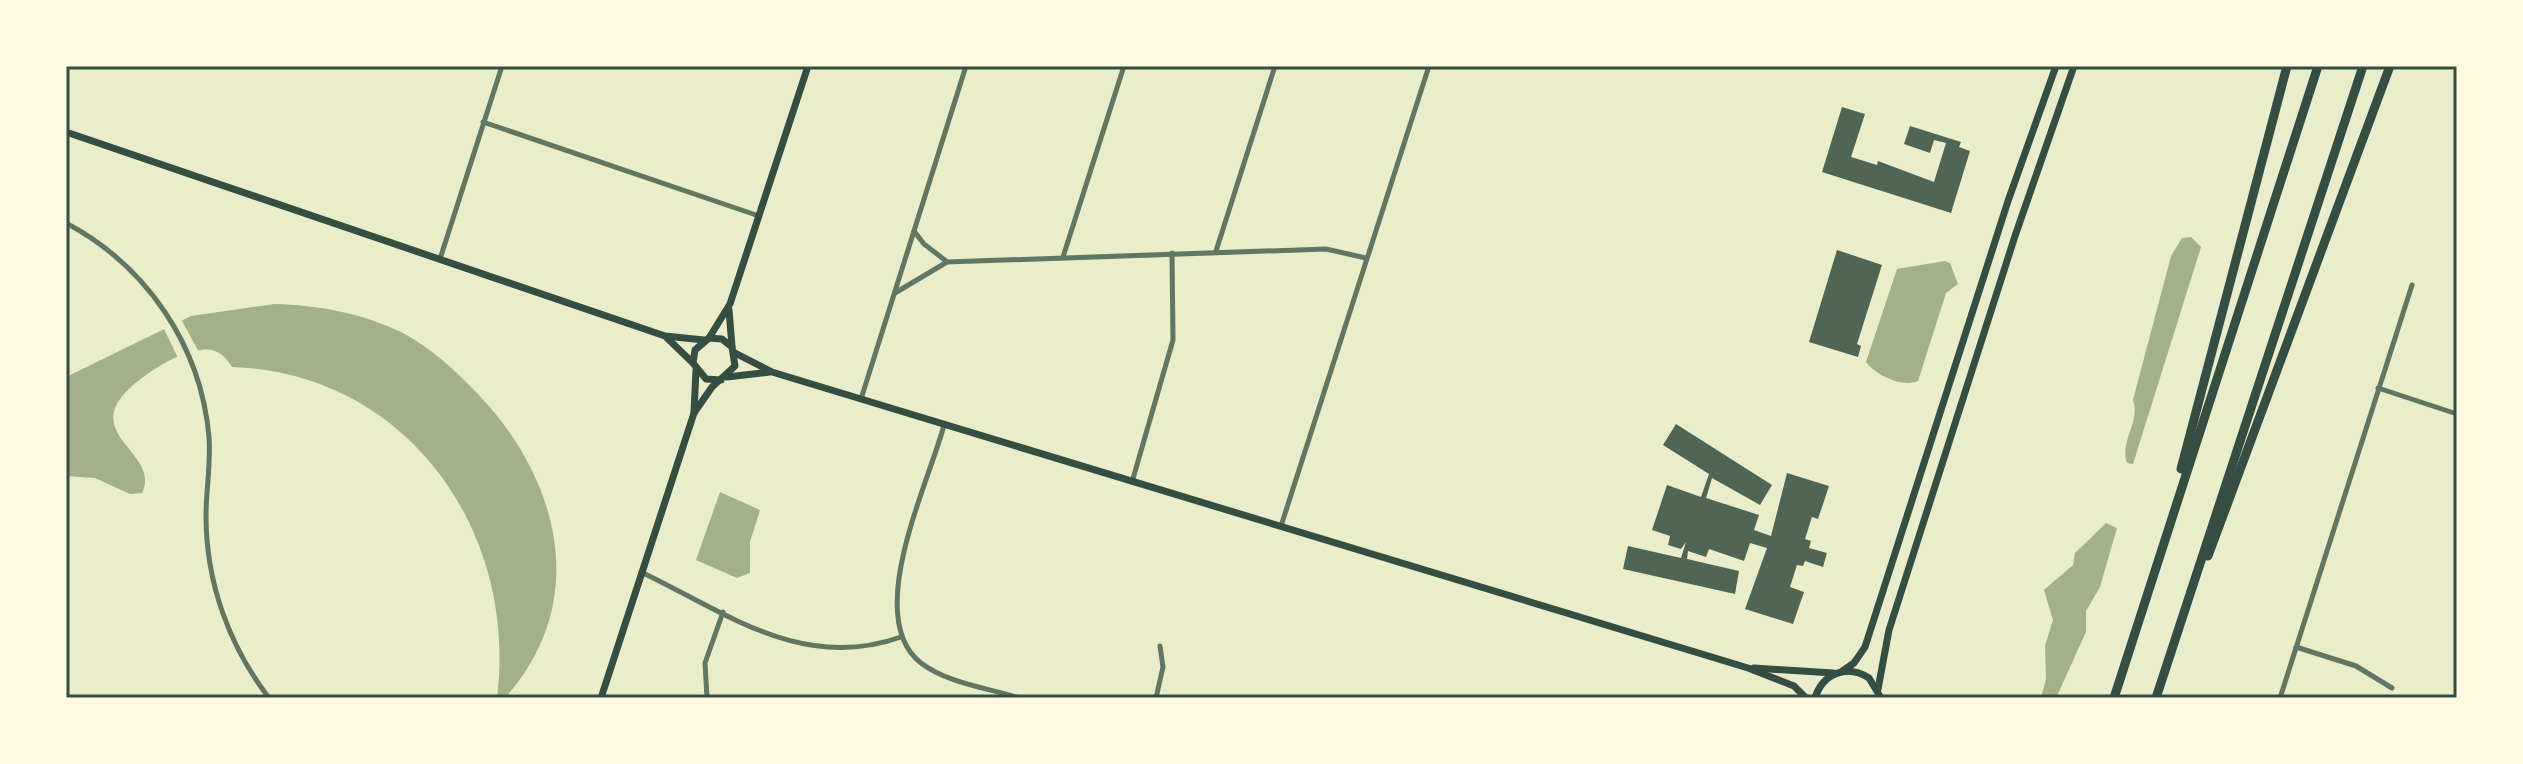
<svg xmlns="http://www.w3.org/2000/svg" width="2523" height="764" font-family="'Roboto Serif',serif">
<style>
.water{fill:#a3b18a}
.pier{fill:#e9edc9}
.building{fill:#4f6655}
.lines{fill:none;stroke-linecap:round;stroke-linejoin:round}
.minor{stroke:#617663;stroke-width:5}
.secondary{stroke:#344e41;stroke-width:7}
.motorway{stroke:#344e41;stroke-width:9}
.neatline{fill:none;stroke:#344e41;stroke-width:3}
</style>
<rect width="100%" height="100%" fill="#e9edc9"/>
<g class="water">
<path d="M2191,237L2201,247L2133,464L2127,463C2119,442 2141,421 2133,400L2171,256L2182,238Z"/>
<path d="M1945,261L1950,263L1958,284L1946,293L1918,381C1902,388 1876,375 1866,362L1897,269Z"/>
<path d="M274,304C318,305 362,313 403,333C431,348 456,371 478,394C560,480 591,602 505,698H497C518,532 408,373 232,367C224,353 213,346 196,351C174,356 160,365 142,378C68,433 163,450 142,493L130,494L95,478L66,476V377L191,316Z"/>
<path d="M720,492L760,510L750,542V573L737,578L696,560Z"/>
<path d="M2106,523L2117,528L2100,587L2086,611V632L2056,698H2041L2046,679L2045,646L2053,620L2044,590L2073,565L2075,553Z"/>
</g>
<path class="pier" d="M180,317L200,354L179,360L162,325Z"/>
<g class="building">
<path d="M1842,107L1865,114L1851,157L1877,165L1878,161L1934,182L1946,143L1934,140L1930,153L1904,144L1910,126L1961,142L1959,147L1970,151L1951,213L1822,172Z"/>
<path d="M1837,250L1882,265L1857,344L1861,346L1858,357L1809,342Z"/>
<path d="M1676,424L1772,485L1760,505L1712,478L1706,498L1759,515L1754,530L1771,536L1787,473L1829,486L1818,519L1812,517L1805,539L1811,541L1809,548L1827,553L1823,567L1805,561L1803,566L1797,565L1790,587L1804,592L1793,624L1745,609L1767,548L1750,543L1744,561L1709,549L1706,557L1688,551L1687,559L1739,571L1735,594L1623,569L1628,546L1681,558L1686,542L1681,549L1668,545L1670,536L1652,530L1667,485L1701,497L1709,474L1663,445Z"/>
</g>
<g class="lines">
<g class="minor">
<path d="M483,122L759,216"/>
<path d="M66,223C147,266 201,346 209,437C211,464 206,490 206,516C206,582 229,646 269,698"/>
<path d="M914,231L924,244L946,261"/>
<path d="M1216,251L1275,66"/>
<path d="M1063,257L1124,66"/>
<path d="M440,259L502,66"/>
<path d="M895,293L947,262L1326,249L1366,258"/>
<path d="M2378,388L2457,414"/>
<path d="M861,399L966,66"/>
<path d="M944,425C929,483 862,617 921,663C947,683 988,688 1019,698"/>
<path d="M1132,482L1173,340L1172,253"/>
<path d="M1281,526L1429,66"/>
<path d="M641,572C727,613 802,672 901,637"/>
<path d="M2296,647L2356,666L2392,688"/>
<path d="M707,698L705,663L723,612"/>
<path d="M1156,698L1163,667L1160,646"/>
<path d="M2280,698L2412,285"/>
</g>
<g class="secondary">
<path d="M66,132L665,336L704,340"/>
<path d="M729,310L732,346"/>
<path d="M667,338L692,362"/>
<path d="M709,338L730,304L808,66"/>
<path d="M735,353L772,372L861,399L1748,668L1794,686L1806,698"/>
<path d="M727,377L770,372"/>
<path d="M694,413L712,387L735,366L732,347L722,339L709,338L695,350L693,363L706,379L721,380"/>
<path d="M1754,668L1833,673"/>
<path d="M1841,672L1854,663L1865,647L2008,201L2056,66"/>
<path d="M1878,689L1889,630L2015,236L2074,66"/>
<path d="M601,698L694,413L696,370"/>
<path d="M1815,698C1823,673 1847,664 1869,678L1881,698"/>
</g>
<g class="motorway">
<path d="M2181,469L2287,66"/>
<path d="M2208,556L2390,66"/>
<path d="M2114,698L2318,66"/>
<path d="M2156,698L2363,66"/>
</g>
</g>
<rect width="2523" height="764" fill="none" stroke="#fefae0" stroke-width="136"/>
<rect x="68" y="68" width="2387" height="628" class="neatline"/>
</svg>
